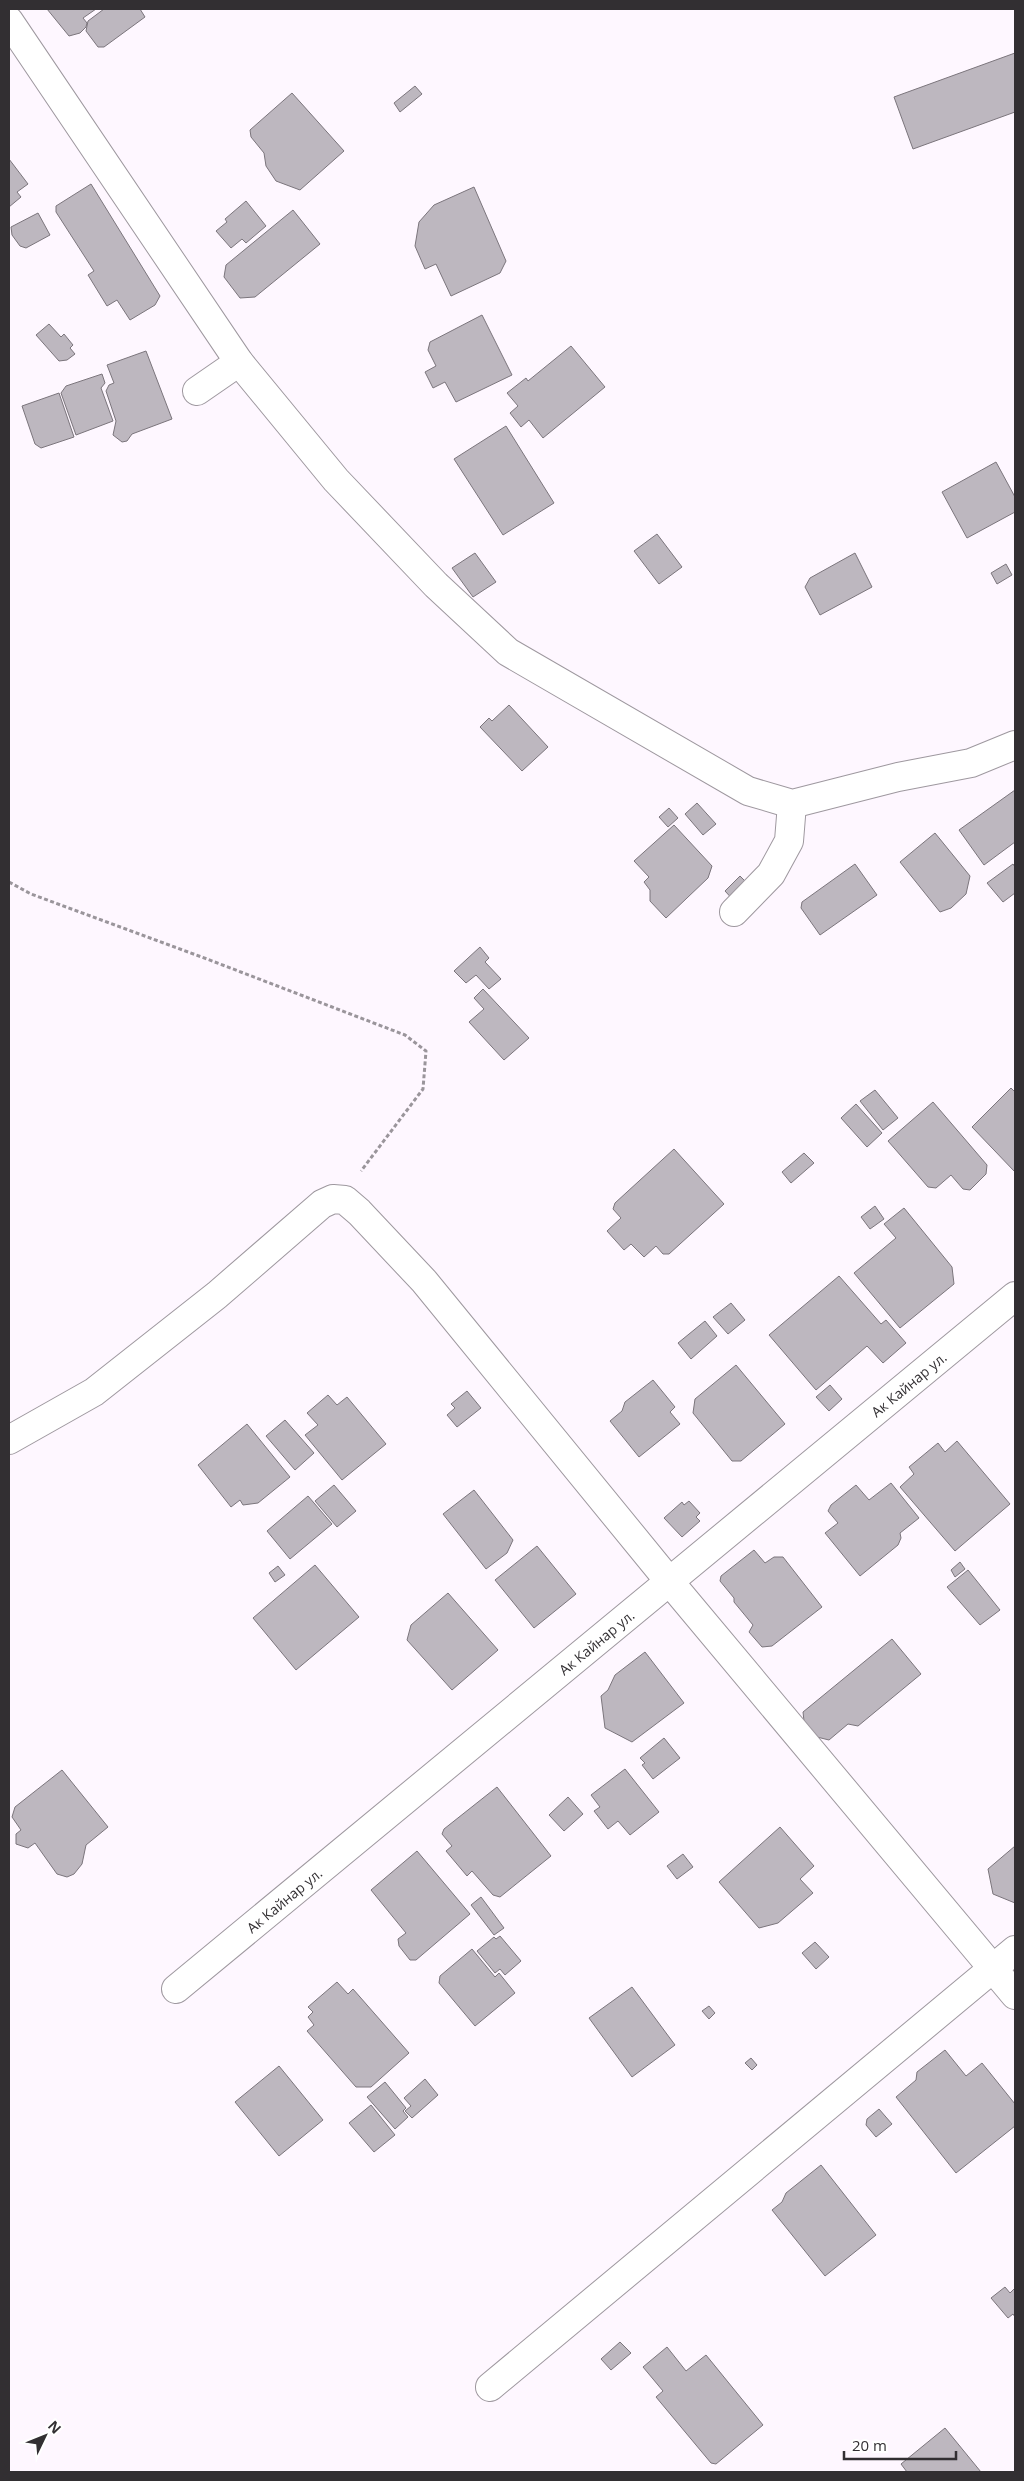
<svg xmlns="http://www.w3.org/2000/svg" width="1024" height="2481" font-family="'Open Sans',sans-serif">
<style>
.building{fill:#bdb7bf;stroke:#7b757c}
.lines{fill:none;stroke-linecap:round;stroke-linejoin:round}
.minor-casing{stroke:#9e989f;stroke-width:30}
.path{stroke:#9a959b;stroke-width:3;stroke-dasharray:4 2.5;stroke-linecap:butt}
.minor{stroke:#fff;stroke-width:28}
.labels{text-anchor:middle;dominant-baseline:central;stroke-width:4.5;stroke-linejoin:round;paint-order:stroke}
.street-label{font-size:14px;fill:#322f32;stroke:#fff}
</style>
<rect width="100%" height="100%" fill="#fef7ff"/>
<g class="building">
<path d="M47,9H96L83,18L87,23L86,27L80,33L69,36Z"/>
<path d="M104,9H140L145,17L104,47H98L86,31L88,21Z"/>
<path d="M1015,53V112L913,149L894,97Z"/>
<path d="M415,86L422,94L400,112L394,103Z"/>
<path d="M292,93L344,151L300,190L276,181L266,166L264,153L251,137L250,130Z"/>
<path d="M9,159L28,184L17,192L21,197L9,207Z"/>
<path d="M91,184L160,296L155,305L130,320L117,300L107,306L88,275L94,271L56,212V206Z"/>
<path d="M474,187L506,261L500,273L451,296L436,264L425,269L415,246L419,222L434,205Z"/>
<path d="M246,201L266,226L246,243L242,239L231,248L216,231L227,222L225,219Z"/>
<path d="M293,210L320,244L255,297L240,298L224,277L226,265Z"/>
<path d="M38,213L50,235L26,248L20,246L12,235L11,227Z"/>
<path d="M482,315L512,375L456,402L445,382L433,388L425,372L436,366L428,350L430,342Z"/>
<path d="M49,324L61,337L64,334L73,345L70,348L75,354L67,360L59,361L36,335Z"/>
<path d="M571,346L605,387L543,438L529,420L521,427L510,413L518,406L507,393L526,378L528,381Z"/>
<path d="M146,351L172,419L132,434L127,441L122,442L113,435L116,421L106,391L109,385L114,383L107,365Z"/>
<path d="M102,374L105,383L101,388L113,421L76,435L61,393L66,386Z"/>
<path d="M59,393L74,437L41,448L35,444L22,406Z"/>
<path d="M506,426L554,503L503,535L454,459Z"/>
<path d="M996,462L1015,497V512L967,538L942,492Z"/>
<path d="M657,534L682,567L659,584L634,551Z"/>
<path d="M475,553L496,582L473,597L452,568Z"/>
<path d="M855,553L872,587L820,615L805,587L810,578Z"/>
<path d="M1006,564L1012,575L997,584L991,573Z"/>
<path d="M509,705L548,747L522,771L480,727L489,718L492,721Z"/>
<path d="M1015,790V842L984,865L959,830Z"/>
<path d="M697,803L716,824L703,835L685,814Z"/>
<path d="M669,808L678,818L668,827L659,817Z"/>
<path d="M674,825L712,866L708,878L666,918L650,901V890L644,882L649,877L634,861Z"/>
<path d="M935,833L970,876L966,894L951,908L940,912L900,862Z"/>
<path d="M855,864L877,895L820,935L801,908L802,902Z"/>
<path d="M1013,864L1015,867V893L1003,902L987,883Z"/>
<path d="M740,876L752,888L736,903L725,891Z"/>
<path d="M480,947L489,958L485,962L501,979L489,989L476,975L466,983L454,971Z"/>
<path d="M483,989L529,1038L504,1060L469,1022L484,1009L474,998Z"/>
<path d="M1011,1088L1015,1092V1172L972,1127Z"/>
<path d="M875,1090L898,1118L883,1130L860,1101Z"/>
<path d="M933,1102L987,1165L986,1174L970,1190L963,1189L951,1175L936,1188L928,1187L888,1141Z"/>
<path d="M856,1104L882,1133L867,1147L841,1118Z"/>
<path d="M674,1149L724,1204L669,1254H663L656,1246L644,1257L631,1244L624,1250L607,1231L621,1218L613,1209L615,1203Z"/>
<path d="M804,1153L814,1163L791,1183L782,1172Z"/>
<path d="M875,1206L884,1219L870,1229L861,1217Z"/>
<path d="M904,1208L952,1267L954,1284L900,1328L854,1273L896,1238L884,1224Z"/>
<path d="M839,1276L881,1324L886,1320L906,1343L883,1363L867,1346L816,1390L769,1335Z"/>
<path d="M731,1303L745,1320L728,1334L713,1317Z"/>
<path d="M705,1321L717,1336L691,1359L678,1343Z"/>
<path d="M736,1365L785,1424L741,1461H732L693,1413L695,1399Z"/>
<path d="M653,1380L675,1407L670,1412L680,1424L639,1457L610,1421L622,1411L625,1402Z"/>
<path d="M830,1385L842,1399L829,1411L816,1397Z"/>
<path d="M467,1391L481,1408L457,1427L447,1415L455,1408L451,1404Z"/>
<path d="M328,1395L337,1405L347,1397L386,1444L342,1480L305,1435L318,1425L307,1413Z"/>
<path d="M285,1420L314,1453L295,1470L266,1436Z"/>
<path d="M247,1424L290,1477L258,1503L243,1505L240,1500L231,1507L198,1465Z"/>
<path d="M957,1441L1010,1504L955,1551L900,1487L914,1474L909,1467L938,1443L945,1452Z"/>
<path d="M891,1483L919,1518L900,1533L901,1538L898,1545L860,1576L825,1533L838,1523L828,1511L831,1505L856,1485L869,1500Z"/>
<path d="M334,1485L356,1511L337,1527L315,1501Z"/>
<path d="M474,1490L513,1540L507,1553L486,1569L443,1514Z"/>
<path d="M308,1496L332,1524L290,1559L267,1531Z"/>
<path d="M689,1501L700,1513L696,1517L700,1521L682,1537L664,1518L682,1502L684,1505Z"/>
<path d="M537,1546L576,1594L534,1628L495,1580Z"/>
<path d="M754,1550L765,1563L774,1557H783L822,1607L772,1646L762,1647L749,1632L753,1625L734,1602V1598L720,1581L721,1576Z"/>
<path d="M960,1562L965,1569L955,1577L951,1570Z"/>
<path d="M315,1565L359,1617L296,1670L253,1618Z"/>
<path d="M278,1566L285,1575L275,1582L269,1573Z"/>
<path d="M968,1570L1000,1610L980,1625L947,1587Z"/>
<path d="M448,1593L498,1650L452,1690L407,1640L411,1625Z"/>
<path d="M892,1639L921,1674L858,1726L848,1724L829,1740L817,1737L804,1721L803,1712Z"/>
<path d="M645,1652L684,1703L632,1742L605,1728L601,1696L608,1690L615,1675Z"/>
<path d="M664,1738L680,1758L653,1779L642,1765L645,1763L640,1758Z"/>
<path d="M625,1769L659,1812L630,1835L618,1821L608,1829L594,1811L600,1807L591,1795Z"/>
<path d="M62,1770L108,1827L86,1845L82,1864L74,1874L67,1877L57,1874L35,1843L28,1848L16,1844V1834L21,1830L12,1817L15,1807Z"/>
<path d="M497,1787L551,1856L500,1897L493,1895L472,1871L467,1876L446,1851L452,1846L442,1834L444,1829Z"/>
<path d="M568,1797L583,1814L564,1831L549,1815Z"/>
<path d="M780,1827L814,1866L800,1879L813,1893L778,1923L759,1928L719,1882Z"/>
<path d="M1015,1846V1903L993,1894L988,1869Z"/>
<path d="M417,1851L470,1914L416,1960H410L399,1946L398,1939L406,1933L371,1890Z"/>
<path d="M683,1854L693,1867L677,1879L667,1866Z"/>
<path d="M481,1897L504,1928L494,1935L471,1905Z"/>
<path d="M500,1936L521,1961L505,1975L500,1969L495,1973L477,1951L494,1937L496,1939Z"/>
<path d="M815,1942L829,1957L816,1969L802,1953Z"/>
<path d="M472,1949L495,1977L499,1973L515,1993L475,2026L439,1983L440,1976Z"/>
<path d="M337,1982L348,1994L353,1989L409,2053L371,2087H356L307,2031L314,2025L308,2017L313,2012L308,2007Z"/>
<path d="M632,1987L675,2045L632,2077L589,2018Z"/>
<path d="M709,2006L715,2013L709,2019L702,2011Z"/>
<path d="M945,2050L966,2076L982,2063L1015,2104V2126L956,2173L896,2097L916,2080L917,2072Z"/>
<path d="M751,2058L757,2065L752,2070L745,2063Z"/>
<path d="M279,2066L323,2120L279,2156L235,2102Z"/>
<path d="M425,2079L438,2095L412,2118L405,2111L411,2106L404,2098Z"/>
<path d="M385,2082L406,2108L403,2111L408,2117L395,2129L367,2097Z"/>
<path d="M371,2105L395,2135L374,2152L349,2123Z"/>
<path d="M879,2109L892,2124L876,2137L866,2125L867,2119Z"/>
<path d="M821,2165L876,2235L825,2276L772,2210L782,2202L786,2193Z"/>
<path d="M1005,2287L1010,2293L1015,2288V2317L1013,2314L1008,2318L991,2298Z"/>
<path d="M620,2342L631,2353L611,2370L601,2359Z"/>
<path d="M667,2347L686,2371L706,2355L763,2425L716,2464L711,2463L656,2397L663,2391L643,2367Z"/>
<path d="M945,2428L981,2472H907L901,2464Z"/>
</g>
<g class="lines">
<g class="minor-casing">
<g id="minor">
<path d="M9,21L239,362L336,480L436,585L508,652L748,791L792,804L898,777L971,763L1015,745"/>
<path d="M197,391L239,362"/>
<path d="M734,912L771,874L789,841L792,804"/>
<path d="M9,1440L94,1392L217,1295L322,1204L333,1199L345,1200L359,1212L424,1281L669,1581L1015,1995"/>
<path id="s1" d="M176,1989L1015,1296"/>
<path d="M490,2387L1015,1950"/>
</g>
</g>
<path class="path" d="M9,882L31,894L207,959L405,1035L426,1051L423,1089L361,1171"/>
<use href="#minor" class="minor"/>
</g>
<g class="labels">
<g class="street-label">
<text stroke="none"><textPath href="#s1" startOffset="950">Ак Кайнар ул.</textPath></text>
<text stroke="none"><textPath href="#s1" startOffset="545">Ак Кайнар ул.</textPath></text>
<text stroke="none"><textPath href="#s1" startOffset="140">Ак Кайнар ул.</textPath></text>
</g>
</g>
<rect width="1024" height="2481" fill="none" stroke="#322f32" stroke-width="20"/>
<g transform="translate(45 2436) rotate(47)" stroke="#ffffff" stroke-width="4" paint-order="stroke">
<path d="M0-4L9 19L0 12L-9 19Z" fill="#322f32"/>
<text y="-8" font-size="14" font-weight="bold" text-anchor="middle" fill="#322f32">N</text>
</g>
<path d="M844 2451v8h112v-8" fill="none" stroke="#322f32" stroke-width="2.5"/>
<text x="852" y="2451" font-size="15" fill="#322f32" stroke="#ffffff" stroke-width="4" paint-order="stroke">20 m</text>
</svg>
